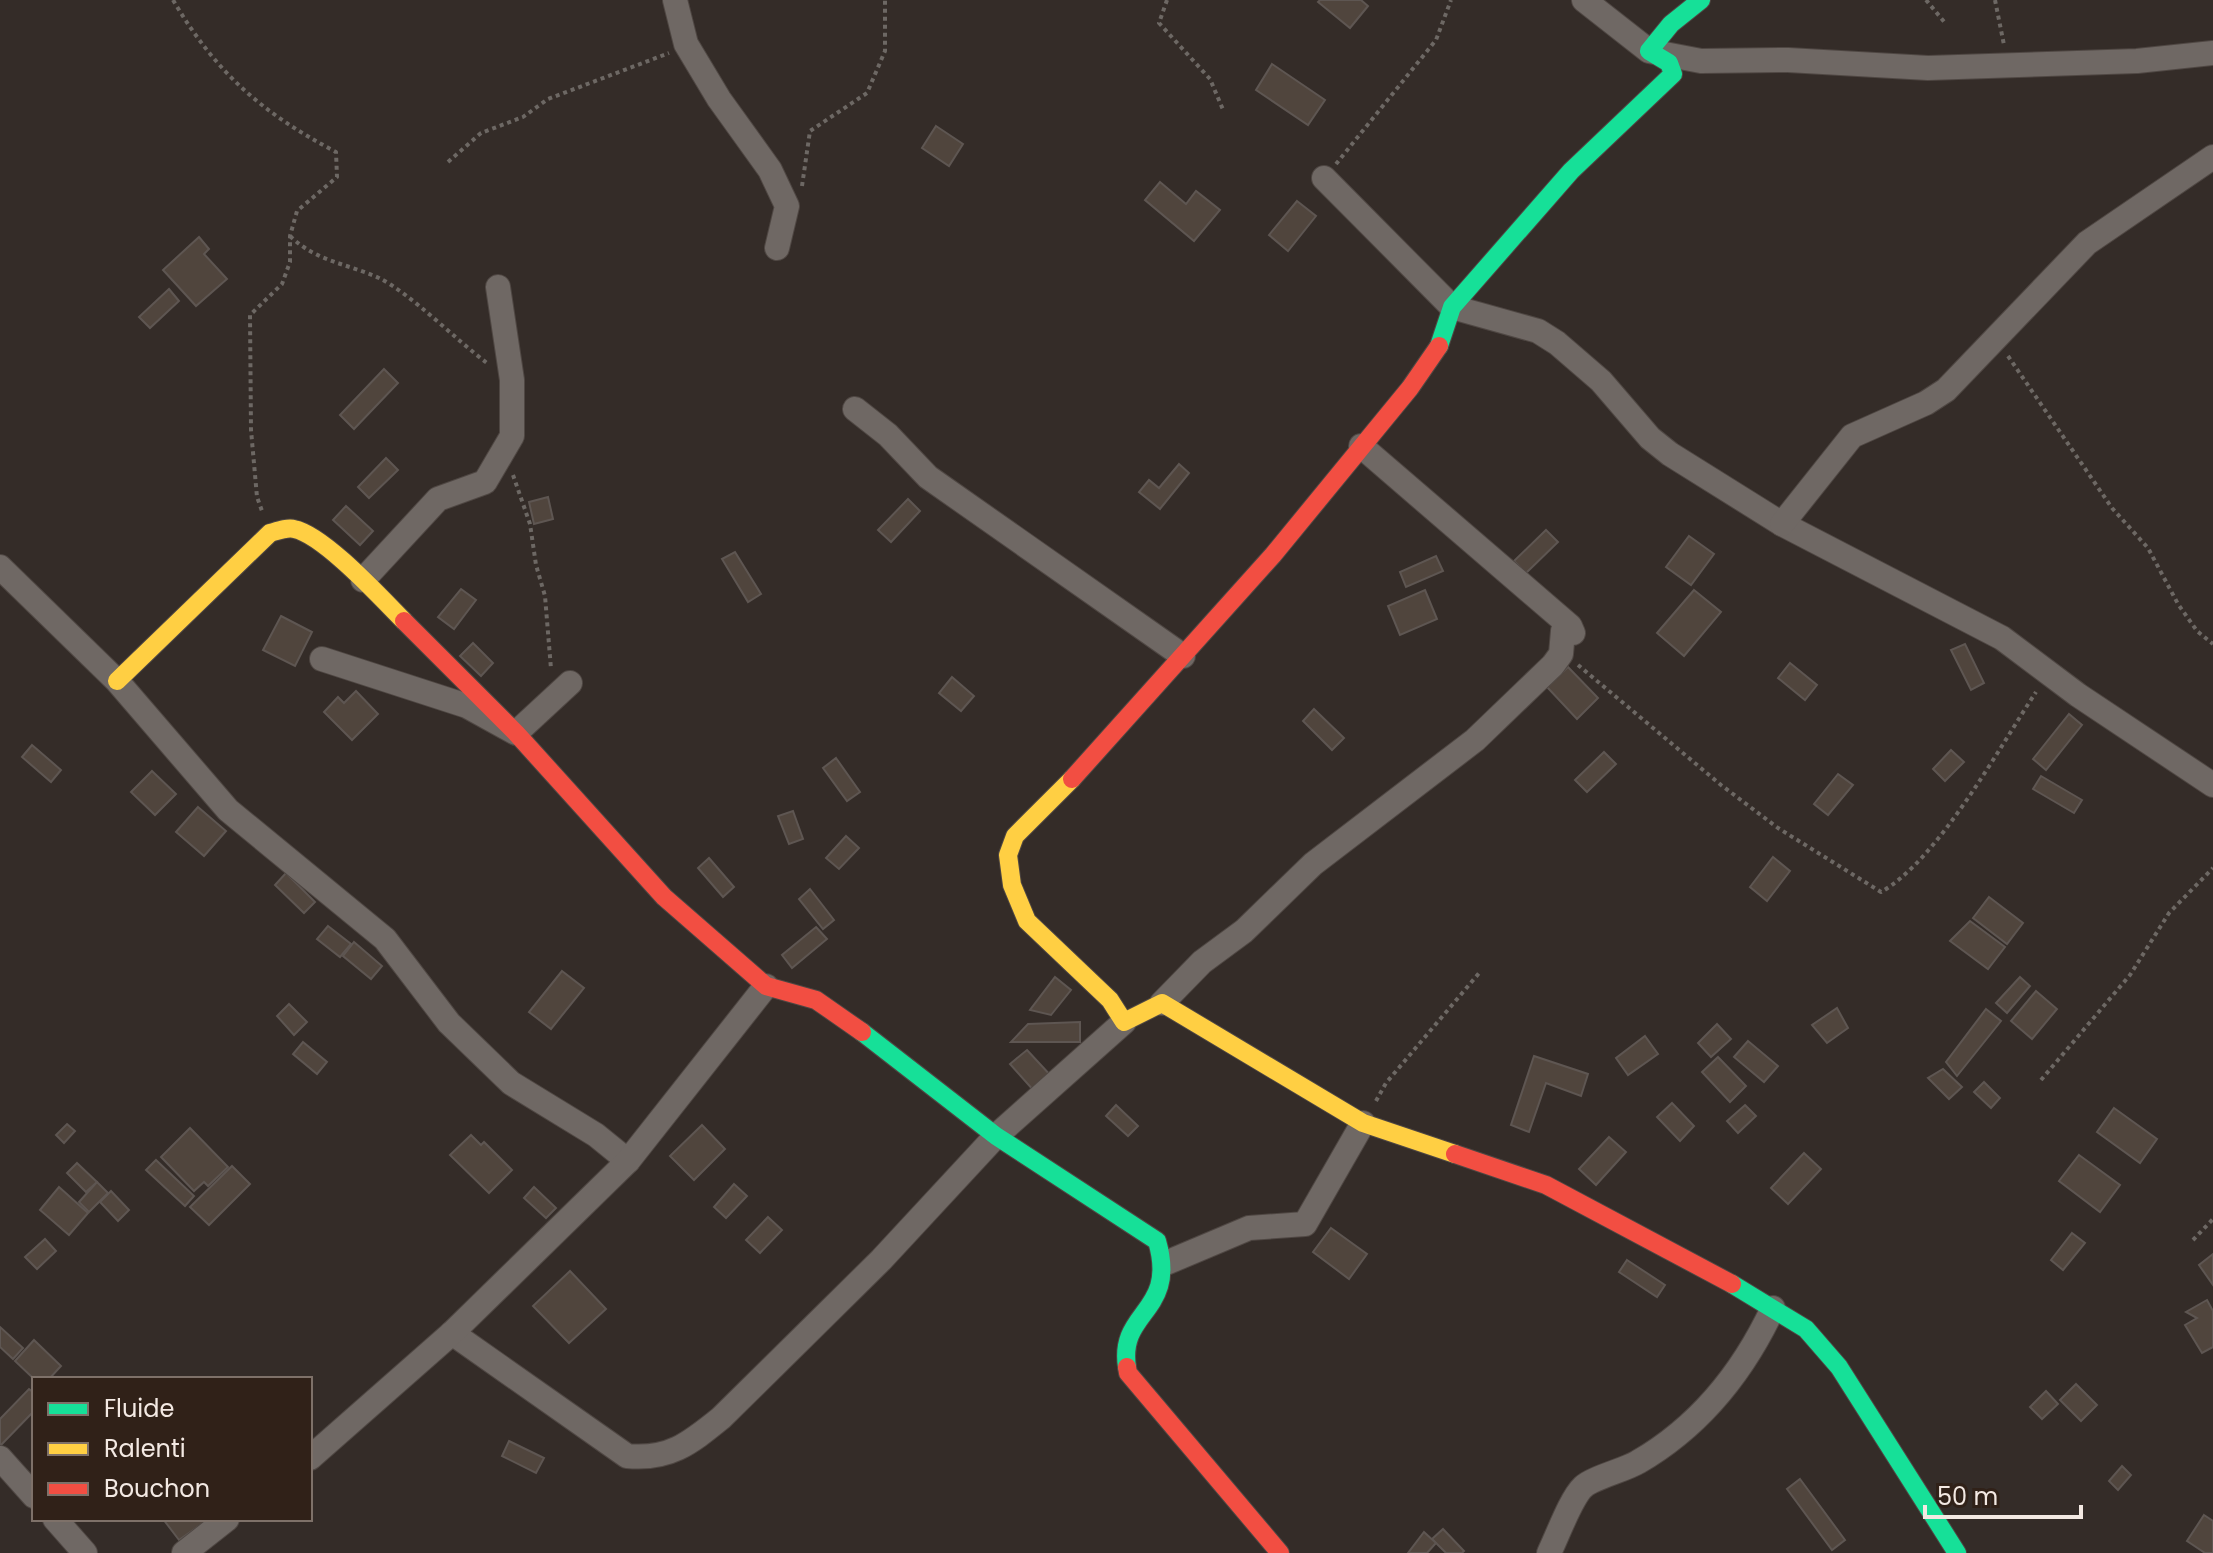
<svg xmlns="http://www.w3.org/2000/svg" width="2213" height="1553" font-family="Poppins,sans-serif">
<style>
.building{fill:#50453d;stroke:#5e5652;stroke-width:2}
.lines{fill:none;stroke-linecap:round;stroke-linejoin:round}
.street-casing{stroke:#4f4743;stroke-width:26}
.fast-casing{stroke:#4f4743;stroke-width:20}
.slow-casing{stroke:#4f4743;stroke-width:20}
.jam-casing{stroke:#4f4743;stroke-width:20}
.path{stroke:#6d6864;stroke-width:4;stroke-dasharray:4 4;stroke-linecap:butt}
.street{stroke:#6f6864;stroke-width:24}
.fast{stroke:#16e098;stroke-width:18}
.slow{stroke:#ffcf43;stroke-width:18}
.jam{stroke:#f24e42;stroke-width:18}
</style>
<rect width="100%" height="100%" fill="#342c28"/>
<g class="building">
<path d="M1320,0H1361L1368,6L1350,28L1318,2Z"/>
<path d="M1272,64L1325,100L1308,125L1256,90Z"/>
<path d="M936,126L963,144L949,166L922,148Z"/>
<path d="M1160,182L1186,204L1196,191L1220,210L1194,241L1145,200Z"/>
<path d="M1297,201L1316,216L1288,251L1269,235Z"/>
<path d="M199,237L209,249L204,254L227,279L196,306L163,270Z"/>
<path d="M169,289L179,301L150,328L139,317Z"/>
<path d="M384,369L398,383L354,429L340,415Z"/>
<path d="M386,458L398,470L369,498L358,487Z"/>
<path d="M1179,464L1189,473L1160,509L1139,492L1149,480L1159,488Z"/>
<path d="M548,497L553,519L534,524L529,502Z"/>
<path d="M908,499L920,511L891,542L878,530Z"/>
<path d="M346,506L373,531L360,545L333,520Z"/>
<path d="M1546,530L1558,542L1526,573L1514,561Z"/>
<path d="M1689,536L1714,554L1691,585L1666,567Z"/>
<path d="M735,552L761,594L748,602L722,559Z"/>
<path d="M1436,556L1443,571L1406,587L1400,572Z"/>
<path d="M461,589L476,600L454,629L438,617Z"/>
<path d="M1425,590L1437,619L1400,635L1388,606Z"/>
<path d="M1694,590L1721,612L1684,656L1657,633Z"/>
<path d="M281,616L312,632L295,666L263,650Z"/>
<path d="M473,643L493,663L481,676L460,656Z"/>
<path d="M1965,644L1984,683L1971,690L1951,650Z"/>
<path d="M1790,663L1817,685L1805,700L1778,678Z"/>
<path d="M1568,667L1598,698L1577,719L1547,687Z"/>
<path d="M952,677L974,696L961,711L939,693Z"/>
<path d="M356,691L378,714L352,740L324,712L338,697L344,703Z"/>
<path d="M1314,709L1344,738L1332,750L1303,721Z"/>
<path d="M2069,714L2082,725L2046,770L2033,759Z"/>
<path d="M32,745L61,770L51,782L22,757Z"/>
<path d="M1951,750L1964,762L1945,781L1933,769Z"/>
<path d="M1604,752L1616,764L1587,792L1575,780Z"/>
<path d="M836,758L860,792L847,801L823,768Z"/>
<path d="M152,771L176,794L155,815L131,792Z"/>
<path d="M1838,774L1853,785L1828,815L1814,804Z"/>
<path d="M2041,776L2082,800L2074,813L2033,789Z"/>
<path d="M198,807L226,831L204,856L176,832Z"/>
<path d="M793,811L803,839L789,844L778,816Z"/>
<path d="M846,836L859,848L839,869L826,858Z"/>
<path d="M1773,857L1790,871L1767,901L1750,887Z"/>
<path d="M709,858L734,887L723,897L698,868Z"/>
<path d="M286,873L315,902L304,913L275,885Z"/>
<path d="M810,889L834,920L823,929L799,899Z"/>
<path d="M1989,897L2023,923L2007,944L1973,918Z"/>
<path d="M1970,921L2005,947L1988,969L1950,941Z"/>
<path d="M328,926L351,944L340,957L317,939Z"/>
<path d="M816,927L827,939L792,968L782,955Z"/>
<path d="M354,942L382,966L371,979L343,956Z"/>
<path d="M562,971L584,988L551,1029L529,1012Z"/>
<path d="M1055,977L1071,990L1051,1015L1030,1010Z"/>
<path d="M2020,977L2030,986L2007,1013L1996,1003Z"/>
<path d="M2036,991L2057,1009L2032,1039L2011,1021Z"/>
<path d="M289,1004L307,1022L294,1035L277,1016Z"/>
<path d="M1837,1008L1848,1028L1827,1043L1812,1025Z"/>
<path d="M1986,1009L2001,1021L1957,1076L1946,1062Z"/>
<path d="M1080,1022V1042H1011L1028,1024Z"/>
<path d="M1717,1024L1731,1039L1711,1057L1698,1043Z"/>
<path d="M1645,1036L1658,1054L1628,1075L1616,1058Z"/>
<path d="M1748,1041L1778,1066L1764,1082L1734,1057Z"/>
<path d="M303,1042L327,1062L317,1074L293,1054Z"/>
<path d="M1027,1050L1052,1077L1035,1092L1010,1064Z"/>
<path d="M1534,1056L1588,1074L1581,1096L1546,1083L1529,1132L1511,1125Z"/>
<path d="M1718,1057L1746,1086L1730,1102L1702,1072Z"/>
<path d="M1943,1069L1962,1087L1949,1099L1928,1078Z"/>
<path d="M1984,1082L2000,1098L1991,1108L1974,1092Z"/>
<path d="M1672,1103L1694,1126L1680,1141L1657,1117Z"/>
<path d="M1116,1105L1138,1126L1128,1136L1106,1116Z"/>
<path d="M1745,1105L1756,1116L1738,1133L1727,1121Z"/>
<path d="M2114,1108L2157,1139L2140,1163L2097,1132Z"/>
<path d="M67,1124L75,1131L64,1143L56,1135Z"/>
<path d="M702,1125L725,1149L694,1180L670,1156Z"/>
<path d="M190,1128L228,1167L208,1186L204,1182L194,1191L161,1157Z"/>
<path d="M471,1135L481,1145L484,1142L512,1170L489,1193L450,1155Z"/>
<path d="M1609,1137L1626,1152L1596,1185L1579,1169Z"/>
<path d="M1804,1153L1821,1169L1788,1204L1771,1188Z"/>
<path d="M2079,1155L2120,1185L2100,1212L2059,1181Z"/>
<path d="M156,1160L194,1196L185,1206L146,1170Z"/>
<path d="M77,1163L97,1182L86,1192L67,1173Z"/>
<path d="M232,1166L250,1184L209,1225L190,1207Z"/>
<path d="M97,1182L108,1193L89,1212L79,1202Z"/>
<path d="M734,1184L747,1196L726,1218L714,1207Z"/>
<path d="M59,1187L88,1213L69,1235L40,1210Z"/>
<path d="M534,1187L556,1208L546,1218L524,1198Z"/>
<path d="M111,1191L129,1210L118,1221L100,1202Z"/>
<path d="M768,1217L782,1230L760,1253L746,1240Z"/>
<path d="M1331,1228L1367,1254L1349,1279L1313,1252Z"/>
<path d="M2072,1233L2085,1243L2063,1270L2051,1260Z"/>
<path d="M45,1239L56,1251L37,1269L25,1257Z"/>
<path d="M2213,1254V1285L2199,1265Z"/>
<path d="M1627,1260L1665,1285L1657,1297L1619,1272Z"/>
<path d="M570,1271L606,1309L569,1343L533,1306Z"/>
<path d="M2207,1300L2213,1311V1347L2202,1353L2185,1325L2197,1318L2186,1312Z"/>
<path d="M0,1327L23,1348L13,1359L0,1347Z"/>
<path d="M34,1340L61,1366L49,1379H34L15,1361Z"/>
<path d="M2076,1384L2097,1405L2081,1421L2060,1400Z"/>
<path d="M29,1389L34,1393V1411L0,1446V1419Z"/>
<path d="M2046,1391L2058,1404L2042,1419L2030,1407Z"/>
<path d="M509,1441L544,1458L536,1473L502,1456Z"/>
<path d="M2122,1466L2131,1475L2118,1490L2109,1481Z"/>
<path d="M1800,1479L1845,1540L1832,1550L1787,1489Z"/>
<path d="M2204,1515L2213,1521V1553H2205L2187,1541Z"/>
<path d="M163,1519H209L179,1540Z"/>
<path d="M1443,1529L1464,1551L1462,1553H1446L1432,1539Z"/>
<path d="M1424,1532L1436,1543L1427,1553H1408Z"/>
</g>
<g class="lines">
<g class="street-casing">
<g id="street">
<path d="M675,0L686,44L719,99L770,170L787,206L777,248"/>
<path d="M1584,0L1649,51L1701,61L1788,60L1928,68L2137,61L2213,53"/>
<path d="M1324,178L1452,307L1538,331L1557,343L1601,381L1650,438L1670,454L1782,524L2002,638L2078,695L2213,785"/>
<path d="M855,409L888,435L928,477L1183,656"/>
<path d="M1782,524L1852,436L1926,403L1946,390L2087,243L2213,157"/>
<path d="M0,567L117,681L228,810L385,939L449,1023L511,1083L596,1135L628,1161"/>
<path d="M363,580L438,499L485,482L512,436V380L498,287"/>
<path d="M322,659L467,706L516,733L570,683"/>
<path d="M1162,1003L1202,962L1244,931L1313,864L1475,740L1553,665L1561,654L1563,631L1573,633L1570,626L1361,446"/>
<path d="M1166,1263L1249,1228L1305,1224L1363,1123"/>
<path d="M452,1333L627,1456C669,1460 689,1444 721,1418L881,1260L996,1136L1124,1022"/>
<path d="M0,1458L34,1496"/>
<path d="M310,1458L452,1333L628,1161L766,986"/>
<path d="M55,1519L85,1553"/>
<path d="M184,1553L227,1519"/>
<path d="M1549,1553C1557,1537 1571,1498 1583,1487C1592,1478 1625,1470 1638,1462C1700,1426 1743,1372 1773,1308"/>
</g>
</g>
<g class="fast-casing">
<g id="fast">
<path d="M1439,346L1452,307L1571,171L1673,74L1669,63L1649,51L1671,24L1701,0"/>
<path d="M862,1032L996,1136L1157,1241C1178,1313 1118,1310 1127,1367"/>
<path d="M1732,1284L1806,1329L1839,1367L1957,1553"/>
</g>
</g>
<g class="slow-casing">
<g id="slow">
<path d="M117,681L270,533C277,531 288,527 294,529C324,535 382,599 404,621"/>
<path d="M1072,779L1015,836L1008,855L1012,885L1027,921L1110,1000L1124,1022L1162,1003L1363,1123L1455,1154"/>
</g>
</g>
<g class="jam-casing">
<g id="jam">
<path d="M404,621L516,733L664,897L766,986L816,1000L862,1032"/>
<path d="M1072,779L1273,555L1410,388L1439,346"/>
<path d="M1455,1154L1546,1185L1732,1284"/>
<path d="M1127,1367L1128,1373L1280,1553"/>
</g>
</g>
<g class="path">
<path d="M173,0C216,73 262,113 336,152L337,177L297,211L290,236V262L282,284L250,315L251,430L257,497L262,511"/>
<path d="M1167,0L1159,23L1210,79L1224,112"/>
<path d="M1926,0L1946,24"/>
<path d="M1995,0L2004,45"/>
<path d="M448,162L481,133L523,117L548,99L669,53"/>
<path d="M1336,164L1436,40L1451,0"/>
<path d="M802,186L810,131L867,93L885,51V0"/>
<path d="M290,236C317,262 346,263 379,278C410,293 456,340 487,363"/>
<path d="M2008,356L2112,508L2148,548L2178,604L2197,631L2213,644"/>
<path d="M513,475L530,524L536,565L545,596L551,669"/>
<path d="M1578,665L1721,785L1778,828L1881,892C1938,860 1999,748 2036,692"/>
<path d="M2041,1080L2130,975L2169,913L2213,868"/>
<path d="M1376,1101L1386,1083L1480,972"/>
<path d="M2193,1240L2213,1219"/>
</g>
<use href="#street" class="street"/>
<use href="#fast" class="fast"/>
<use href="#slow" class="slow"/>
<use href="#jam" class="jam"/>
</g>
<rect x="32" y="1377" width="280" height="144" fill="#302118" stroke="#7e7169" stroke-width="2"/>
<rect x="48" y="1403" width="40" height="12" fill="#16e098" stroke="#7e7169" stroke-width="2"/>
<text x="104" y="1417" font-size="24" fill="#f3e9e3">Fluide</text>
<rect x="48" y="1443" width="40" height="12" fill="#ffcf43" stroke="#7e7169" stroke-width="2"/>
<text x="104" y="1457" font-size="24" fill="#f3e9e3">Ralenti</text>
<rect x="48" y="1483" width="40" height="12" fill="#f24e42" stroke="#7e7169" stroke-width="2"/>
<text x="104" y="1497" font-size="24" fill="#f3e9e3">Bouchon</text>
<path d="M1925 1505v12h156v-12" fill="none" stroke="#f3e9e3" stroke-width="4"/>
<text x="1937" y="1505" font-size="24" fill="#f3e9e3" stroke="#302118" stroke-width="6" paint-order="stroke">50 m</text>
</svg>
